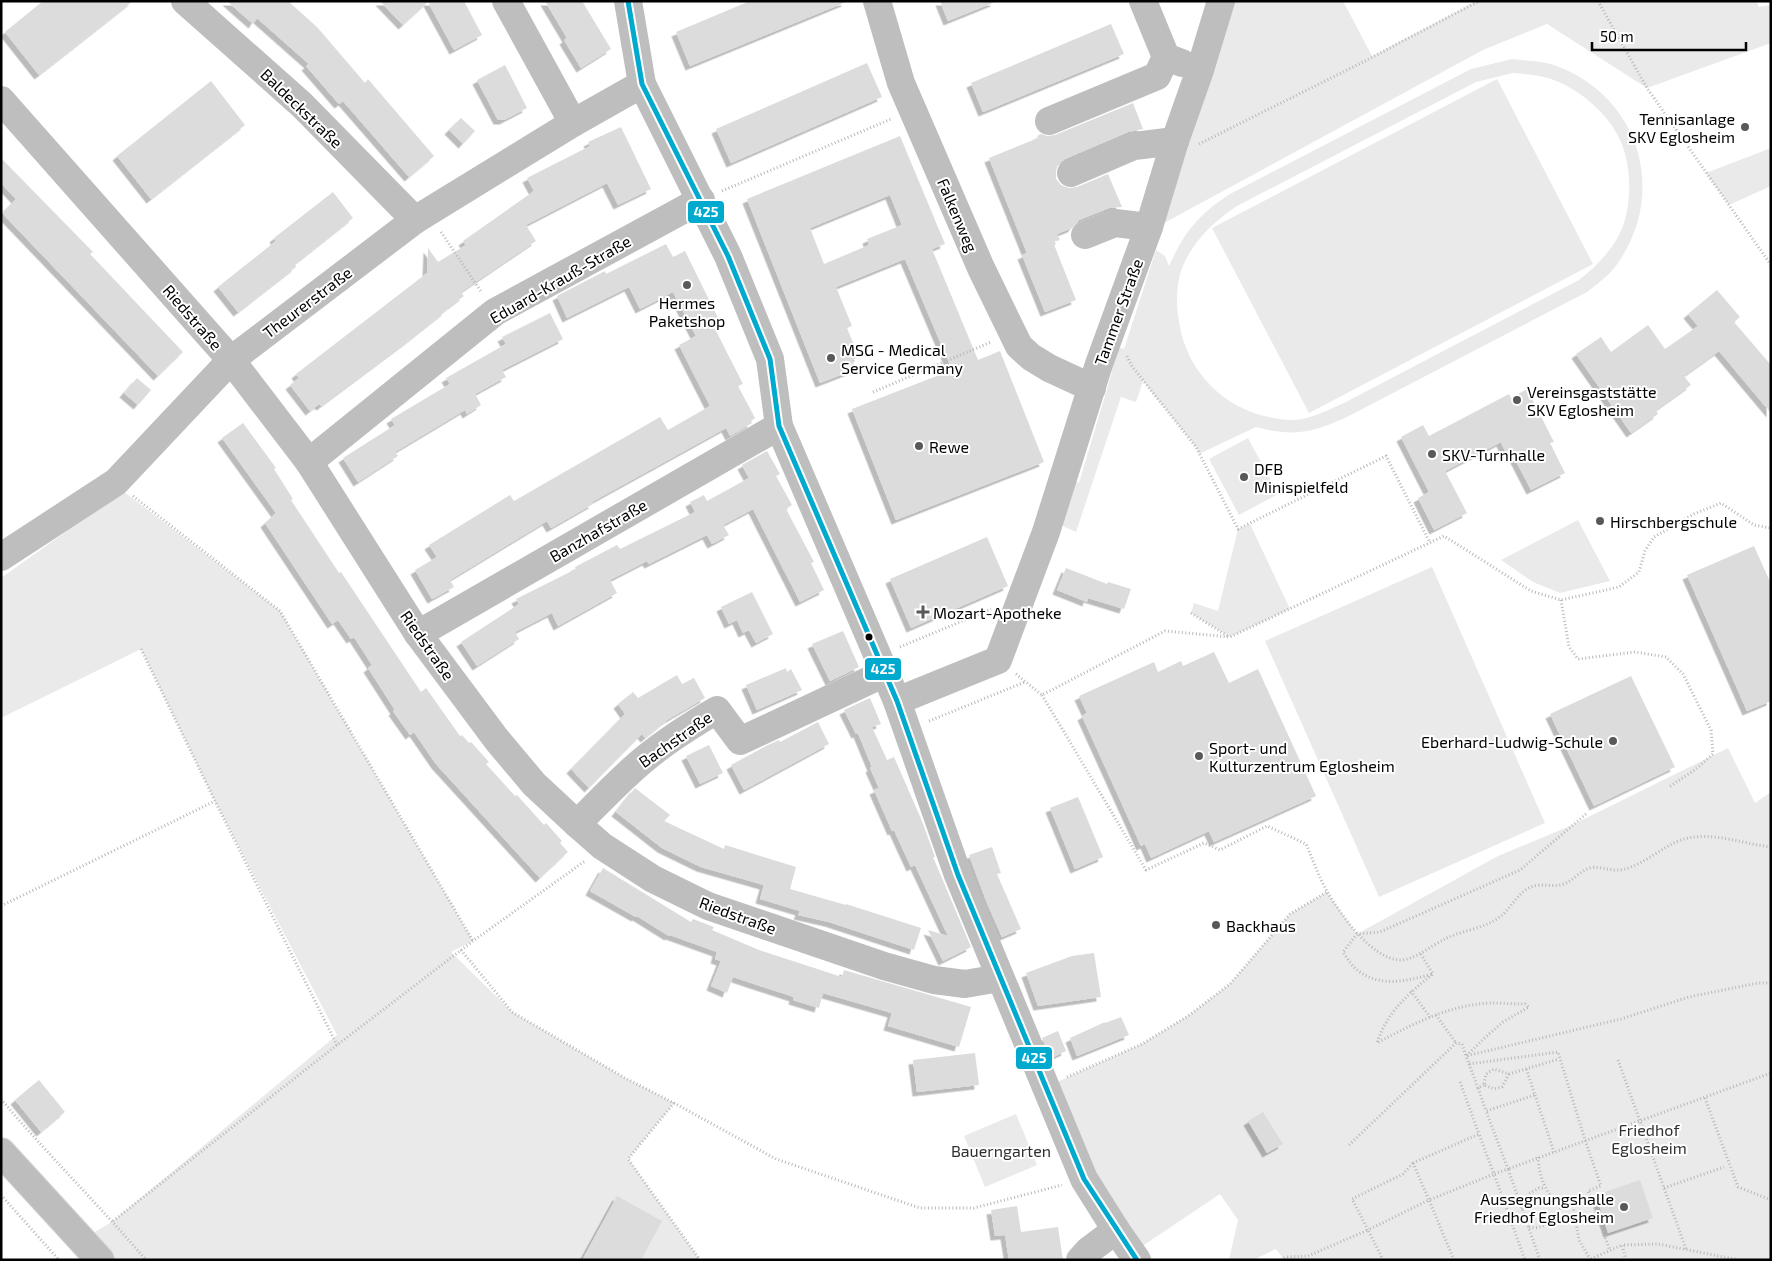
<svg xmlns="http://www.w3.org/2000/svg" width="1772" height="1261" font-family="'Exo 2',sans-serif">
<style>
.green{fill:#eaeaea;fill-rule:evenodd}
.building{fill:#dcdcdc;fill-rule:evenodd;filter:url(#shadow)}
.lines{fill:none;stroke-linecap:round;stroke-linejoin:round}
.major-casing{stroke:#dbdbdb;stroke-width:30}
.path{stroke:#b8b8b8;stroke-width:3;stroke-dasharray:1 2.5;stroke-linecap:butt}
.minor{stroke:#bebebe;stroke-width:28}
.major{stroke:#bdbdbd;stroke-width:28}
.bus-1-casing{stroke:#fff;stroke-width:9}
.bus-1{stroke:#00a9ce;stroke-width:5}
.poi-dot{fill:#595959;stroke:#fff;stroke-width:2}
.bus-dot{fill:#000;stroke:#fff;stroke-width:2}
.labels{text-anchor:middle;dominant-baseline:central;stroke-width:4;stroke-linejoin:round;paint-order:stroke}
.street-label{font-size:16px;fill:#000;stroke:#fff}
.poi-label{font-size:16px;fill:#000;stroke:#fff;text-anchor:start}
.park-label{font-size:16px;fill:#2f2f2f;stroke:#fff}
.line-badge{stroke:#fff;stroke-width:2}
.badge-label{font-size:14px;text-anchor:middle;font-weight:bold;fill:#fff}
</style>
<defs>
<filter id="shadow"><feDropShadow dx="-4.5" dy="4.5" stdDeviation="0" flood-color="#0004"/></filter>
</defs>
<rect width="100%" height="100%" fill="#fff"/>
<g class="green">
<path d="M1221,1H1343L1372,56L1477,1H1756L1759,7L1771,5V43L1647,88L1547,24L1483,50L1164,223Z"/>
<path d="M1512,59C1527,61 1543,61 1557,66C1638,97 1667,188 1620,260C1612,273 1599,283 1587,292L1345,418C1311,433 1292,437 1256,427L1199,454L1196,447L1143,381L1136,402L1121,397L1076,532L1049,520L1063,476L1079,483L1112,372L1099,364L1107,343L1124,349L1156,250L1165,256L1169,266C1185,231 1198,215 1230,194L1471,69ZM1513,73C1526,74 1539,75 1551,79C1576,87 1605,111 1617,134C1631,159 1632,194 1625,220C1617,246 1599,264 1579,280L1342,404C1327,410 1311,419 1295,420C1236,420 1187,379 1179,321C1176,305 1176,287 1181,271C1191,243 1213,222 1237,206L1476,82Z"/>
<path d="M1497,79L1593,264L1309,413L1212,228Z"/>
<path d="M1771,148V186L1729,205L1706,173Z"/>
<path d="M1248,438L1278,494L1239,515L1209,459Z"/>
<path d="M123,491L280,611L473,941L451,952L512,1012L625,1078L674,1103L628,1159L700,1260H100L82,1240L113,1221L337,1035L215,801L141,649L1,718V578Z"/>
<path d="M1578,520L1610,581L1560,593L1533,582L1501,560Z"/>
<path d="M1250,524L1290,609L1230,637L1191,613L1194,603L1218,611L1238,529Z"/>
<path d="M1432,567L1545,823L1379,897L1265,641Z"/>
<path d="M1728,748L1755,803L1771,792V1260H1284L1276,1249L1253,1260H1229L1238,1220L1220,1194L1132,1253L1046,1087L1142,1044L1188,1016L1230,984L1290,914L1327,892L1357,934L1498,856L1570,826Z"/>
<path d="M1016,1114L1037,1165L985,1187L964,1136Z"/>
</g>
<g class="building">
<path d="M43,1H133L39,75L5,32Z"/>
<path d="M227,1H288L317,27L365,83L368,79L434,156L409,177L343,101L339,104L306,66L309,64L257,18L253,24Z"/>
<path d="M380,1H464L482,35L454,50L428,2L403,25Z"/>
<path d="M545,1H582L611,49L581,68L564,40L567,38Z"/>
<path d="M750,1H846V2L690,66L676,32Z"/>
<path d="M940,1H995V2L948,21Z"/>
<path d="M1111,24L1124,54L983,112L971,83Z"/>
<path d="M867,63L882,97L731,163L716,129Z"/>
<path d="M505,65L527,108L504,120H498L477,80Z"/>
<path d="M211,81L245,125L151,199L117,156Z"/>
<path d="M1133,103L1143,129L1128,132L1065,159L1058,164L1056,171V179L1061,185L1069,188L1077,187L1108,174L1122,207L1109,208L1079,220L1072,228L1057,234L1060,240L1053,242L1076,300L1045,312L1022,255L1027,253L989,158L1038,138L1037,136L1041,134L1047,136L1055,135Z"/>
<path d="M461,118L475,131L463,144L449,130Z"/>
<path d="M621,127L651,189L618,205L607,183L526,225L536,241L461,292L464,296L445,310L446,311L408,341L321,406L319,404L310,411L290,385L299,378L296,374L427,273L428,248L438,262L466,245L463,241L534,191L527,178L590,146L588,142Z"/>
<path d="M900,136L945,244L932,249L978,360L1000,351L1044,462L896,520L852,409L952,370L905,259L836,287L852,326L847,328L859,357L852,360L856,369L820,383L747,199ZM890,195L902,225L867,239L869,245L824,264L810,228Z"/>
<path d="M1,158L93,252L90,254L183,352L158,376L2,213L16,199L1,183Z"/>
<path d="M333,192L353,218L295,264L296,267L238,312L218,287L276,241L274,238Z"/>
<path d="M666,244L673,257L685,251L720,322L713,325L743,384L738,386L755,418L751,421L752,423L730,436L726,428L592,502L593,504L551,528L547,521L450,580L454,587L432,599L415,570L437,557L429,545L510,495L514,501L660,417L668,430L710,406L679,345L696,336L673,292L640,309L629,287L567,318L557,296L605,271L606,274Z"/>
<path d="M1717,290L1740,317L1734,322L1771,365V413L1719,351L1684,376L1691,385L1656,410L1658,414L1631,433L1576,354L1601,337L1611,352L1648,325L1665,349L1698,326L1688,314Z"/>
<path d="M550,313L563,339L502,370L506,377L475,394L481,405L467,414L465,410L395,452L398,456L358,482L343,458L395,425L391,419L450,384L446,378L506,344L502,337Z"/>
<path d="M137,378L151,390L138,405L124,393Z"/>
<path d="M1527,389L1554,442L1550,443L1565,473L1531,490L1511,451L1506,453L1501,442L1445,471L1467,513L1434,530L1418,498L1429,492L1401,437L1423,425L1429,436L1509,394L1511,398Z"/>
<path d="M243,423L276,468L274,469L293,499L291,500L339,573L341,572L421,692L426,688L460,736L462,735L469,743L471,742L489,762L486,764L515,796L517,795L544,825L546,823L562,841L560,843L568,852L540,878L436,764L414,732L410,735L393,711L395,710L368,668L372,665L354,637L351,639L338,620L332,624L265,523L276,513L222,438Z"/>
<path d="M767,451L780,474L776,476L792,505L786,509L814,562L811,563L824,590L800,602L753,509L723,525L729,535L712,544L707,535L649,564L647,561L610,580L617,593L558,626L552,613L515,632L519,639L477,666L461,642L519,604L516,599L576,569L575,567L617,545L620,549L695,512L690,502L704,495L707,501L749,478L742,465Z"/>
<path d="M987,537L1008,586L911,628L890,579Z"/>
<path d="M1754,546L1771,584V701L1747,711L1687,575Z"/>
<path d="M1066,568L1107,584L1108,582L1131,589L1124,609L1088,598L1087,602L1057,590Z"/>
<path d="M752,592L773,634L756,643L749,630L743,633L737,620L729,624L721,607Z"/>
<path d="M843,631L859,667L830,681L812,644Z"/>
<path d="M1214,652L1229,683L1258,669L1316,796L1214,842L1209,831L1151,858L1145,844L1141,846L1082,716L1087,713L1079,696L1154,662L1158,672L1181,661L1183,666Z"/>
<path d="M786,668L787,672L791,669L802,690L757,710L746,685Z"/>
<path d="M677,675L682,684L694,678L705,698L667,720L645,738L642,734L589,788L571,769L625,714L618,704L633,692L638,698Z"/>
<path d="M1631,676L1675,767L1594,806L1550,714Z"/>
<path d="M870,698L881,724L872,727L887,760L894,757L922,821L935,857H933L971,947L943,961L928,930L948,936L915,865L911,867L894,830L892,831L874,790L879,788L870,768L872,767L858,733L856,734L844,710Z"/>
<path d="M818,722L829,744L744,790L731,765L766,746L779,740L780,742Z"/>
<path d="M709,745L723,773L700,784L686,756Z"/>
<path d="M635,788L670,815L664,821L724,849L725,845L796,867L790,889L846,905V904L921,928L914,950L829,922L798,915L800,911L760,899L764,885L701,867L662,848L616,812Z"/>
<path d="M1078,797L1103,857L1075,869L1050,808Z"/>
<path d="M992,847L1001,873L997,874L1021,929L1002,937L987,903L969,855Z"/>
<path d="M603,868L691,922L693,919L714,927L712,930L759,950L842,977L844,970L971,1007L959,1047L888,1026L892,1013L823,993L819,1008L793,1000L794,997L733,977L727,993L711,986L721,961L715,959L717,952L670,935L669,936L637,916L636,917L590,891Z"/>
<path d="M1094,953L1101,997L1038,1006L1026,973L1072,956Z"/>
<path d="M1121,1017L1129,1035L1077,1056L1070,1038L1105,1022V1023Z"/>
<path d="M1058,1031L1066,1051L1051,1058L1042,1038Z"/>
<path d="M975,1053L979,1085L917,1092L913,1060Z"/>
<path d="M39,1080L65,1112L41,1132L15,1100Z"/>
<path d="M1263,1112L1283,1144L1267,1153L1248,1121Z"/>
<path d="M1640,1180L1653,1218L1608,1233L1596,1195Z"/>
<path d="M617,1196L662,1221L641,1260H582Z"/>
<path d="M1017,1206L1021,1232L1058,1227L1063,1260H1009L1005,1235L995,1236L991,1210Z"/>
</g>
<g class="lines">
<g class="major-casing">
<path id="major" d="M1,1152L100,1260"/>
</g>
<g class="path">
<path d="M1598,1L1647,88L1771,265"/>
<path d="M1199,144L1367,60L1479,1"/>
<path d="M722,191L891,119"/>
<path d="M441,232L482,293"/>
<path d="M1127,356L1131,365L1196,447L1238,529L1386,456L1430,543"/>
<path d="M873,392L991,342"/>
<path d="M133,496L280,611L473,941"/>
<path d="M1561,600L1569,647L1578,659L1635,652L1666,657L1683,674L1711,730L1713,754L1696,769L1669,787"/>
<path d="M1191,613L1229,637"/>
<path d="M900,647L991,609"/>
<path d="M141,649L215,801L337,1045"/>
<path d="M1016,674L1042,695L1165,631L1230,637L1444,536L1531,591L1561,600L1619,587L1639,572L1645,551L1654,537L1694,514L1721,503L1754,525L1771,528"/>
<path d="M1042,695L1146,870L1204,843L1220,850L1267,826L1306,844C1313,860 1319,878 1328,893C1341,915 1372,959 1400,960C1415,960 1432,945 1445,939C1462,930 1485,929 1501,916C1510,909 1517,895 1527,889C1538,882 1549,887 1560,885C1572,883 1579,871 1590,868C1600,866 1606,870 1616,870C1637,871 1663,845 1684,839C1712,831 1743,844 1771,847"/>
<path d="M929,721L1025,682"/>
<path d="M1586,814L1520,870L1380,932L1357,934L1343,952C1347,958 1352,966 1357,970C1381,988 1406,981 1433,974C1408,994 1387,1012 1377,1043C1413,1024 1449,1005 1490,1003C1502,1003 1514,1004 1525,1004L1529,1007L1503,1022L1489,1034L1466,1056L1469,1064L1558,1052L1585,1140L1601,1186L1588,1191L1610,1251"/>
<path d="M1,906L215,801"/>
<path d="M461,950L512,1012L625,1078L674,1103L776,1159L920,1208H974L1062,1185"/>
<path d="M1421,954L1433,974"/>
<path d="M1411,991L1430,1017"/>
<path d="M1436,1015L1456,1043"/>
<path d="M1618,1060L1686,1249"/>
<path d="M1469,1064L1478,1088"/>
<path d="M1509,1074L1502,1087L1494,1089L1484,1085L1486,1074L1494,1069L1509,1074L1559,1059"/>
<path d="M1067,1077L1142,1044L1188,1016L1230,984L1290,914L1327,892"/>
<path d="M1460,1082L1479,1134"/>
<path d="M1484,1085L1478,1088L1486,1111"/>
<path d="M1535,1095L1554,1152"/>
<path d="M1705,1098L1738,1187L1771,1200"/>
<path d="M1,1099C47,1154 99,1205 146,1260"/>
<path d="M674,1103L628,1159L700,1260"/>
<path d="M1349,1145L1456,1043L1462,1044L1466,1056L1621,1019L1689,997L1758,983H1771"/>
<path d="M1538,1157C1539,1178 1549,1209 1576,1205C1581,1205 1587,1203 1592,1201"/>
<path d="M1413,1163L1479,1134L1494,1174L1508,1169L1486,1111L1535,1095L1526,1068"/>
<path d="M1413,1163L1429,1200L1368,1230L1352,1199L1403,1174Z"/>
<path d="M1664,1188L1724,1167"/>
<path d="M1,1195L59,1260"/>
<path d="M1573,1206L1579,1240L1590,1259"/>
<path d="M1522,1209L1528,1194L1539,1188H1545"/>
<path d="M113,1221L337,1045L473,941L585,861"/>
<path d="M1529,1227C1545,1231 1558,1217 1563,1203"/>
<path d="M1591,1259L1622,1245"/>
<path d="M1281,1260L1286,1257L1308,1256L1368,1230L1383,1260"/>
<path d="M1454,1260L1429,1200L1494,1174L1525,1260"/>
<path d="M1540,1260L1508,1169L1771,1073"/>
<path d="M1626,1260L1622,1245L1658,1244L1739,1260"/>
</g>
<g class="minor">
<path d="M185,1L302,105L415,220"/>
<path d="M506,1L573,123"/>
<path d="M628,1L642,84L728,256L770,359L779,426L897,701L958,875L1084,1179L1116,1230L1137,1260"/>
<path d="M877,1L901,83L981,268L1019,346L1031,357L1049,368L1092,388"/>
<path d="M1143,1L1166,57L1182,63"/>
<path d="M1,100L231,360L309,462L418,634L497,740L534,784L577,824L602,846L653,879L708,906L884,966L934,980L965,984L1000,978"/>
<path d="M1049,121L1157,76L1166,57"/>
<path d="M1071,173L1134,146L1175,141"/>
<path d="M1085,235L1115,223L1149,227"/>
<path d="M309,462L495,312L701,200"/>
<path d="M1,557L116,482L231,360L415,220L573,123L642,84"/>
<path d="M418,634L779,426"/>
<path d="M897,701L998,660L1046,532L1099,364L1149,227L1175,141L1200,70L1221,1"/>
<path d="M577,824C600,801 622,777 647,757C669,739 693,724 717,710L740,741L885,673"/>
<path d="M1080,1260L1088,1251L1116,1230"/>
</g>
<use href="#major" class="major"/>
<g class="bus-1-casing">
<path id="bus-1" d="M628,1L642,84L728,256L770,359L779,426L897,701L958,875L1084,1179L1137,1260"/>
</g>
<use href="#bus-1" class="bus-1"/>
</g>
<g class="poi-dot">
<circle cx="1745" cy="127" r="5"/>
<circle cx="687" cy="285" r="5"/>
<circle cx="831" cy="358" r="5"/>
<circle cx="1517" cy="400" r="5"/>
<circle cx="919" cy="446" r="5"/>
<circle cx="1432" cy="454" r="5"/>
<circle cx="1244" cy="477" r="5"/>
<circle cx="1600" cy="521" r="5"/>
<path d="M920.5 604.5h5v5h5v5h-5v5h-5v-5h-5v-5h5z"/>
<circle cx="1613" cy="741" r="5"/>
<circle cx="1199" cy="756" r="5"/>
<circle cx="1216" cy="925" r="5"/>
<circle cx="1624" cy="1207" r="5"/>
</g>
<circle class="bus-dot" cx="869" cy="637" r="4.5"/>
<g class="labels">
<g class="street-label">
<text transform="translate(302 108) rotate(44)">Baldeckstraße</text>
<text transform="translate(958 215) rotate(67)">Falkenweg</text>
<text transform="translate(560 279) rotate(-30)">Eduard-Krauß-Straße</text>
<text transform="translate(307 302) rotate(-37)">Theurerstraße</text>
<text transform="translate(1118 312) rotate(-70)">Tammer Straße</text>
<text transform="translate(193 317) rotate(49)">Riedstraße</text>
<text transform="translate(598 530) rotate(-30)">Banzhafstraße</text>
<text transform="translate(428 645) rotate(55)">Riedstraße</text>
<text transform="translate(675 739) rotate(-35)">Bachstraße</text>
<text transform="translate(738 915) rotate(20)">Riedstraße</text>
</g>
<g class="poi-label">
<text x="1735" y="118" text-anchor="end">Tennisanlage<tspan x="1735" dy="18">SKV Eglosheim</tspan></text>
<text x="687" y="302" text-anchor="middle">Hermes<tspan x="687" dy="18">Paketshop</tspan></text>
<text x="841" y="349">MSG - Medical<tspan x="841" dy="18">Service Germany</tspan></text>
<text x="1527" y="391">Vereinsgaststätte<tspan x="1527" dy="18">SKV Eglosheim</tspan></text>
<text x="929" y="446">Rewe</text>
<text x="1442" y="454">SKV-Turnhalle</text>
<text x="1254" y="468">DFB<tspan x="1254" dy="18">Minispielfeld</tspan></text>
<text x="1610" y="521">Hirschbergschule</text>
<text x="933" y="612">Mozart-Apotheke</text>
<text x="1603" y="741" text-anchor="end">Eberhard-Ludwig-Schule</text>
<text x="1209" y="747">Sport- und<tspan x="1209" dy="18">Kulturzentrum Eglosheim</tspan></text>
<text x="1226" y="925">Backhaus</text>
<text x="1614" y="1198" text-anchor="end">Aussegnungshalle<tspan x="1614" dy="18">Friedhof Eglosheim</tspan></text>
</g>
<g class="park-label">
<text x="1649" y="1129">Friedhof<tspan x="1649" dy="18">Eglosheim</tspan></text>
<text x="1001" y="1150">Bauerngarten</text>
</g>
</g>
<g class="line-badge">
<rect x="687" y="200" width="38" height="24" rx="5" fill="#00a9ce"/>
<rect x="864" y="657" width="38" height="24" rx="5" fill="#00a9ce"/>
<rect x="1015" y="1046" width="38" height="24" rx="5" fill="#00a9ce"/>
</g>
<g class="badge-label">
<text x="706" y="217">425</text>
<text x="883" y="674">425</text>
<text x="1034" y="1063">425</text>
</g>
<rect width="1772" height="1261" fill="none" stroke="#000000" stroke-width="5"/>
<path d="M1592 42v8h154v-8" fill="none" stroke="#000000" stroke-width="2.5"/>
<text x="1600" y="42" font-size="15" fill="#000000" stroke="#ffffff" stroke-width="4" paint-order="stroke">50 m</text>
</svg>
